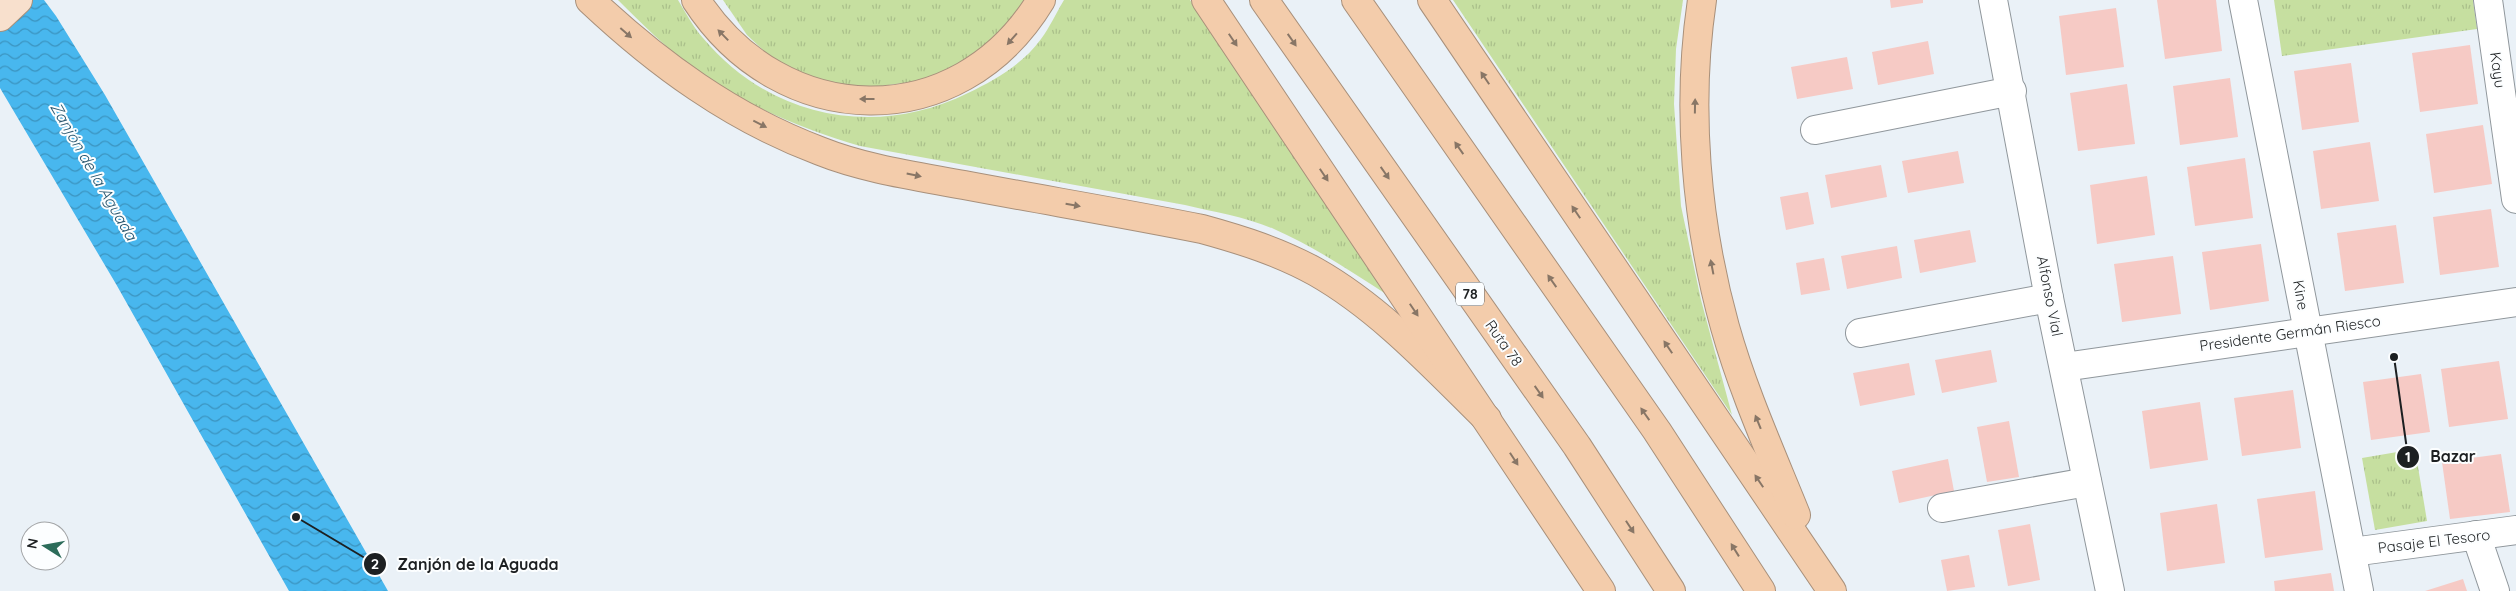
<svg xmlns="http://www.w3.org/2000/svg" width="2516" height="591" font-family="Quicksand,sans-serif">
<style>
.grass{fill:url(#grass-tufts)}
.water{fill:url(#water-waves)}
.building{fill:#f6cac5}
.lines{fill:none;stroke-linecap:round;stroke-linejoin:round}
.street-casing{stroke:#90979c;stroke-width:30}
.primary-casing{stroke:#a8907b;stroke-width:30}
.highway-casing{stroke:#a8907b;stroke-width:30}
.street{stroke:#fff;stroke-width:28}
.primary{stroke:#f8e0cd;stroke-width:28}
.highway{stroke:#f3ccab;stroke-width:28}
.oneway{fill:#887666}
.labels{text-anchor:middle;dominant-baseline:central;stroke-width:4;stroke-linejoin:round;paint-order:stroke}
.shield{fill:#fcfeff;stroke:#606364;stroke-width:1}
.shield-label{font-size:14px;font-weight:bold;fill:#1d2022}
.street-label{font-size:15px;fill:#1d2022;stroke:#fcfeff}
.water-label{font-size:16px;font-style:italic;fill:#2b5870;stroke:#fcfeff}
.leader{fill:none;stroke:#1d2022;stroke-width:2}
.callout-dot{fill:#1d2022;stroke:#fcfeff;stroke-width:2}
.mark-label{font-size:15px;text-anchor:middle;font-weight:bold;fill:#fff}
.callout-label{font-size:16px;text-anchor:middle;font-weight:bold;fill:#1d2022;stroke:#fcfeff;stroke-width:4;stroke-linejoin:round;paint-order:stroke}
</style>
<defs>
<pattern id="grass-tufts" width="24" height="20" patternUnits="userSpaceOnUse" patternTransform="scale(1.25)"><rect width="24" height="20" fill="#c6dfa0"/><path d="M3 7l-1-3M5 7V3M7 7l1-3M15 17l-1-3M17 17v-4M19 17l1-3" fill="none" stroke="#aabf8a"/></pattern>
<pattern id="water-waves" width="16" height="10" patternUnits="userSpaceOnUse" patternTransform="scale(1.25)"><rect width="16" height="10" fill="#48b7ee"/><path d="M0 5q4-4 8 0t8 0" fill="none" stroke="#3b94c0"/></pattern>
</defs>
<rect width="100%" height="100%" fill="#eaf1f7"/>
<g class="grass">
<path d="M618,0H678C686,13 693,27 703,38C770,118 875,139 968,93C995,80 1023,64 1041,39C1050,27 1056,13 1064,0H1190L1389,296C1352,272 1315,247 1274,229C1246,217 1214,212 1185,205L860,146C802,129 744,105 695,69C667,49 642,24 618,0Z"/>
<path d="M723,0H1027L961,75L838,92L782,68L747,35Z"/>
<path d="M1453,0H1683L1676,49L1674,104L1681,206L1701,300L1732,415Z"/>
<path d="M2274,0H2473L2477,29L2282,56Z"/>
<path d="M2415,449L2427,521L2375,530L2362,458Z"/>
</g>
<path class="water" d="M0,0H44L56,16L105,95L388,591H289L116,284L0,88Z"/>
<g class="building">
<path d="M1890,0H1923V3L1891,8Z"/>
<path d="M2157,0H2216L2222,51L2165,59Z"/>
<path d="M2116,8L2124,67L2066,75L2059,16Z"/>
<path d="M1928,41L1934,74L1878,85L1872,52Z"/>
<path d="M2470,45L2478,104L2420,112L2412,53Z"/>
<path d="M1847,57L1853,89L1797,99L1791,67Z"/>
<path d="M2351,63L2359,122L2302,130L2294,71Z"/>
<path d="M2230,78L2238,137L2180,145L2173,86Z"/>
<path d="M2127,84L2135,144L2078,151L2070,93Z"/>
<path d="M2483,125L2492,184L2434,193L2426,134Z"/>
<path d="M2370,142L2379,201L2321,209L2313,151Z"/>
<path d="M1958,151L1964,183L1908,193L1902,161Z"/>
<path d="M2245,158L2253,218L2195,226L2187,167Z"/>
<path d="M1881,165L1887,197L1831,208L1825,175Z"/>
<path d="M2147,176L2155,235L2097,244L2090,185Z"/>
<path d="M1808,192L1814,224L1786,230L1780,197Z"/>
<path d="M2491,209L2499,267L2440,275L2433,217Z"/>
<path d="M2396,225L2404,283L2345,291L2337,233Z"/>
<path d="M1970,230L1976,262L1920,273L1914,240Z"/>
<path d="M2261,244L2269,301L2210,310L2202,252Z"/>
<path d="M1897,246L1902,278L1847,289L1841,256Z"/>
<path d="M2173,256L2181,314L2122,322L2114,264Z"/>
<path d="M1824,258L1830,290L1801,295L1796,263Z"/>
<path d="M1991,350L1997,382L1942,393L1935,360Z"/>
<path d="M2499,361L2508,419L2449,427L2441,369Z"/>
<path d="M1909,363L1915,395L1860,406L1853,373Z"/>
<path d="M2421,374L2430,432L2371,440L2363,382Z"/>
<path d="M2293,390L2301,448L2242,456L2234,398Z"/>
<path d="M2200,402L2208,460L2150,469L2142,411Z"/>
<path d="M2009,421L2019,477L1987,482L1977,427Z"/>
<path d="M2501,454L2510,512L2450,519L2442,462Z"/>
<path d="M1948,459L1954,491L1899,503L1892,471Z"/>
<path d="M2315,491L2323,550L2265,558L2257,499Z"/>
<path d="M2217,504L2225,563L2167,571L2160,513Z"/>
<path d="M2030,524L2040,580L2008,586L1998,530Z"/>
<path d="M1969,555L1975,587L1947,591L1941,560Z"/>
<path d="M2331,573L2334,591H2275L2274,581Z"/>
<path d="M2463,579L2467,591H2425Z"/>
</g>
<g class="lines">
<g class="street-casing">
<g id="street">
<path d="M1993,0L2049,298L2110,591"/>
<path d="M2243,0L2359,591"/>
<path d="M2488,0L2516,199"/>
<path d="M1815,130L2012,91"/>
<path d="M1860,333L2049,298"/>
<path d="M2064,367L2516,302"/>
<path d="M1942,508L2087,482"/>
<path d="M2476,535L2495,591"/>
<path d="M2352,552L2516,530"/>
</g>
</g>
<g class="primary-casing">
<path id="primary" d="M0,17L18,0"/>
</g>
<g class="highway-casing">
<g id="highway">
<path d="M590,0C658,64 732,118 820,151C865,169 916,176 964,185C1043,200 1123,213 1202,229C1242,240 1280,252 1316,272C1381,309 1434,367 1487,419"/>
<path d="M696,0C781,131 958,137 1041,0"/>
<path d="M1206,0L1601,591"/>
<path d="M1264,0L1577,446L1671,591"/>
<path d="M1356,0L1657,431L1761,591"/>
<path d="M1432,0L1832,591"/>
<path d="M1702,0C1686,107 1696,223 1725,327C1743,391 1771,453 1796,515"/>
</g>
</g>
<use href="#street" class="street"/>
<use href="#primary" class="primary"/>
<use href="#highway" class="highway"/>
</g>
<defs><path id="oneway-solid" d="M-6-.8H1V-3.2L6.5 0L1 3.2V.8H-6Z" transform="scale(1.25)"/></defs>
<g class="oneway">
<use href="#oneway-solid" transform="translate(626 33) rotate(41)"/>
<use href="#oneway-solid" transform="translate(723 35) rotate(-134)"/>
<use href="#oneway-solid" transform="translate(1012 39) rotate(131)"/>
<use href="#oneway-solid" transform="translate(1233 40) rotate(56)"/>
<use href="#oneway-solid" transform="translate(1292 40) rotate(55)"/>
<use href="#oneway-solid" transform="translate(1485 78) rotate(-124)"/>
<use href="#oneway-solid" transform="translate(867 99) rotate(-180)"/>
<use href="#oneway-solid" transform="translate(1695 106) rotate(-89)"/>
<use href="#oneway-solid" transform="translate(760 124) rotate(27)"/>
<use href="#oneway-solid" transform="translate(1459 148) rotate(-125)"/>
<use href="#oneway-solid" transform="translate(1385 173) rotate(55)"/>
<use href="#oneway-solid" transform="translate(914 175) rotate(12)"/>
<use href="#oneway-solid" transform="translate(1324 175) rotate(56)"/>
<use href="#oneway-solid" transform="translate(1073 205) rotate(10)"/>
<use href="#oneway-solid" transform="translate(1576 212) rotate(-124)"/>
<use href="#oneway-solid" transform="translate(1712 267) rotate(-101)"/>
<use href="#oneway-solid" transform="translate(1552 281) rotate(-125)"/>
<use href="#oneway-solid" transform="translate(1414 310) rotate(56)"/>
<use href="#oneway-solid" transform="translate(1668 347) rotate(-124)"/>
<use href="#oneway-solid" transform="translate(1539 392) rotate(55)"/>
<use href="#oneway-solid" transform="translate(1645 414) rotate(-125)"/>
<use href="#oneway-solid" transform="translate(1758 422) rotate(-112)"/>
<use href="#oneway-solid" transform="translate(1514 459) rotate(57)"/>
<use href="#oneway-solid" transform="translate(1759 481) rotate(-124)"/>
<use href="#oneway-solid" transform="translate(1630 527) rotate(57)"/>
<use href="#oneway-solid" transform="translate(1735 550) rotate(-122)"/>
</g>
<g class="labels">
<rect class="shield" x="1456" y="282.5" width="28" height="23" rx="4"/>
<g class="shield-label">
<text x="1470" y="294">78</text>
</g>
<g class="street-label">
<text transform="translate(2498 70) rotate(82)">Kayu</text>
<text transform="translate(2301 295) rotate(80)">Kine</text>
<text transform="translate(2050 296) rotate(79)">Alfonso Vial</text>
<text transform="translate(2290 333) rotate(-8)">Presidente Germán Riesco</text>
<text transform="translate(1504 343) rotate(55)">Ruta 78</text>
<text transform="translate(2434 541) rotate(-7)">Pasaje El Tesoro</text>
</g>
<g class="water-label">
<text transform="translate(94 171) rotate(60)">Zanjón de la Aguada</text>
</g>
</g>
<path class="leader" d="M2394 357L2408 457M296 517L375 564"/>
<g class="callout-dot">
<circle cx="2394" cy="357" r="5"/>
<circle cx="296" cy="517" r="5"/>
<circle cx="2408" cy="457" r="12"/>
<circle cx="375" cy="564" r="12"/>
</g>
<g class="mark-label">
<text x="2408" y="462">1</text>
<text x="375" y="569">2</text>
</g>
<g class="callout-label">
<text x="2453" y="462">Bazar</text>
<text x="478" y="570">Zanjón de la Aguada</text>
</g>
<g transform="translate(45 546) rotate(281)"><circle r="24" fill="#fcfeff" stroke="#a3a5a7"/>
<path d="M0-4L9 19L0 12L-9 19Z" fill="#2c6c5a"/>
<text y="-8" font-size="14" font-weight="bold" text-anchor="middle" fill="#1d2022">N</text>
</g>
</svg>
